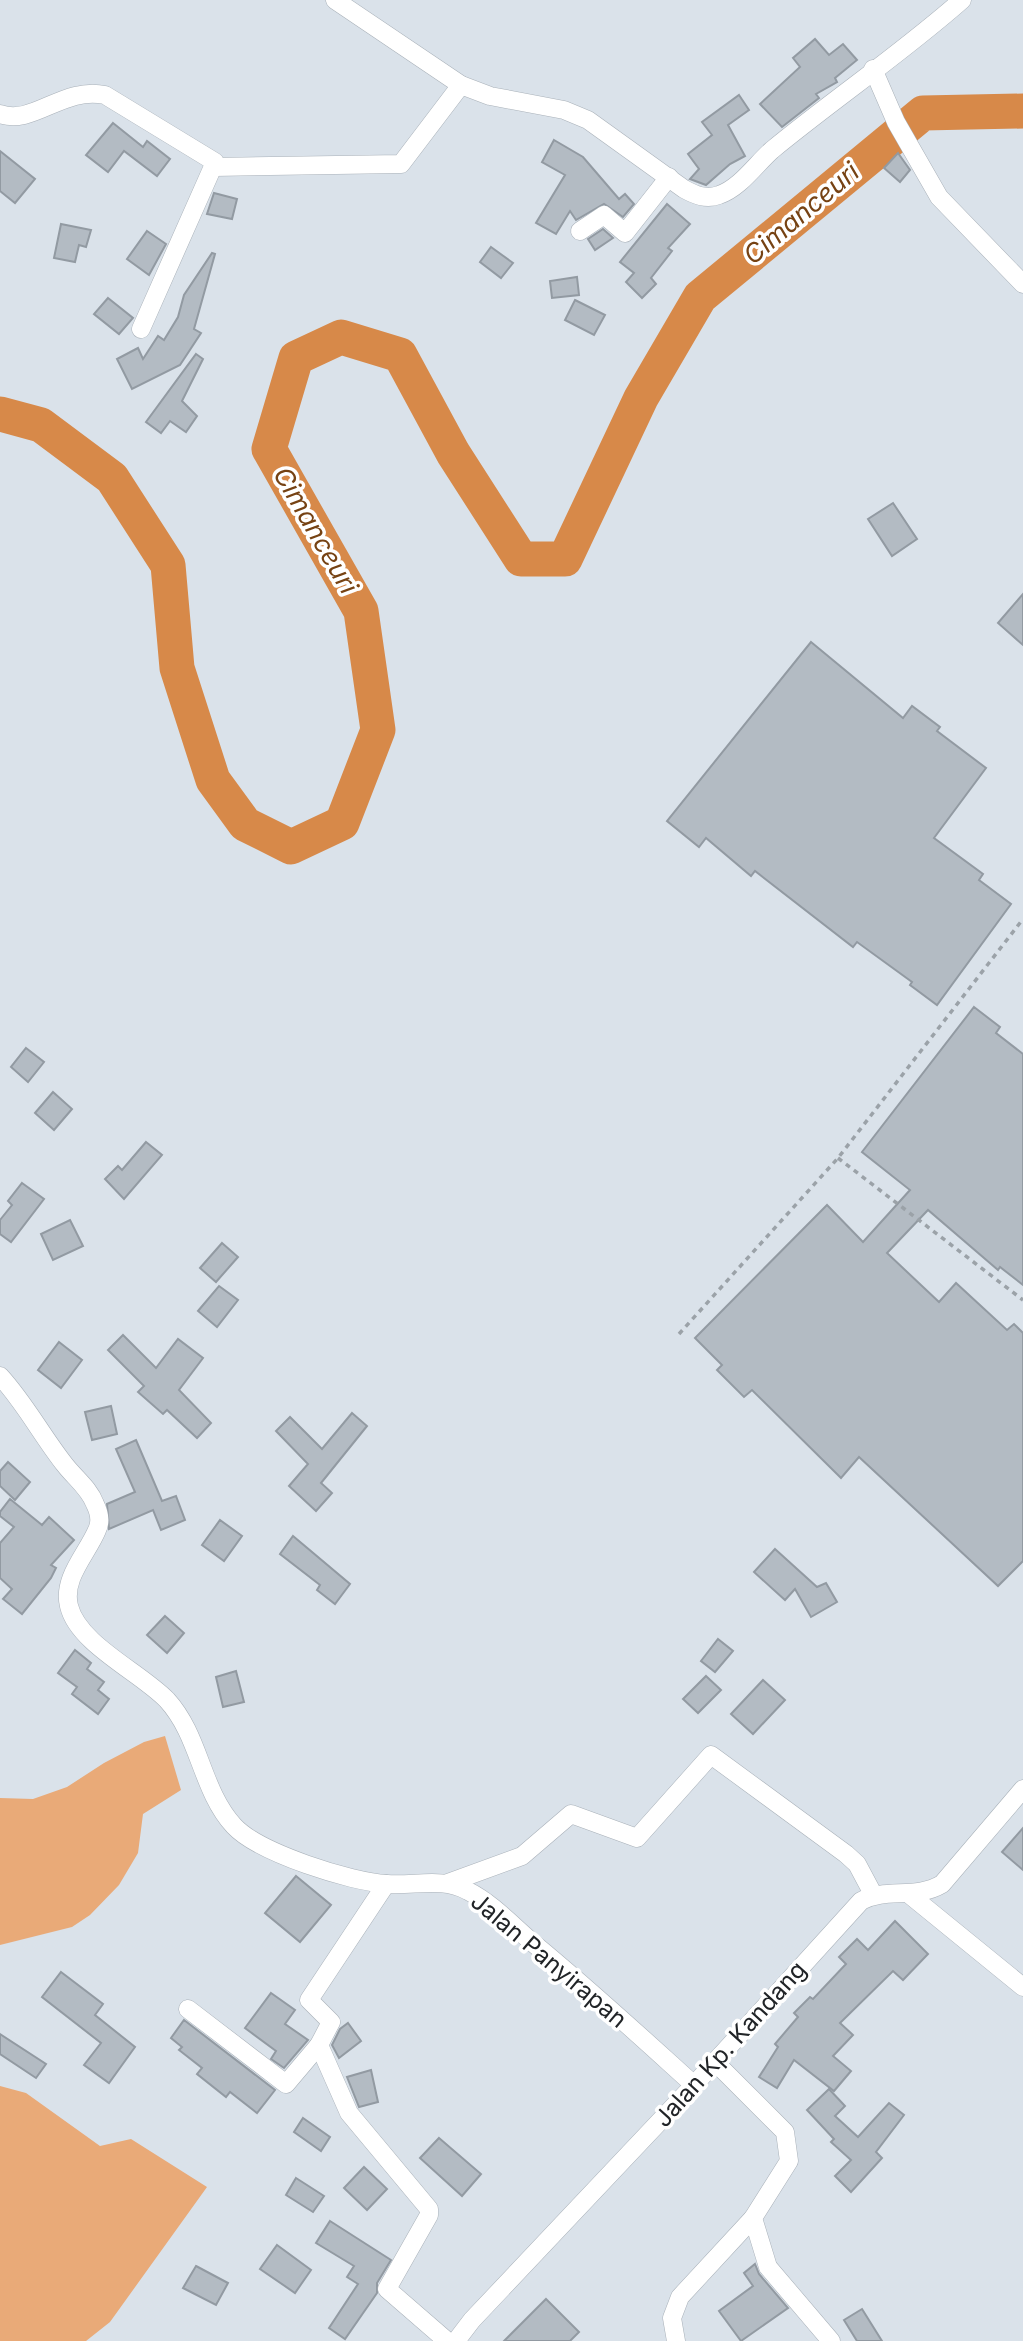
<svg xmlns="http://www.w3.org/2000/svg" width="1023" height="2341" font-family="Inter,sans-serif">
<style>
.green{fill:#e9aa78}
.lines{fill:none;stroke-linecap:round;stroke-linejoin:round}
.river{stroke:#d78949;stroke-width:35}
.building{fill:#b3bbc3;stroke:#929aa2;stroke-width:2}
.street-casing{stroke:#a9b1b9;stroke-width:19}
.path{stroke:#9ba2a8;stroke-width:3.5;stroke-dasharray:5 5;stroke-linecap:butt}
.street{stroke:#fff;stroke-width:18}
.labels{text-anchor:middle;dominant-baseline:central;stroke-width:7;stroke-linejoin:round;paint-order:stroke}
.street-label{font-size:24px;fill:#212427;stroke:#fff}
.water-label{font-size:26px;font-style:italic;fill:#764213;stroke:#fff}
</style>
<rect width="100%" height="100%" fill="#dae2ea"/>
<g class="green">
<path d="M165,1736L181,1790L143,1814L138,1853L119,1885L90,1915L72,1927L0,1945V1798L33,1799L67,1787L104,1763L144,1742Z"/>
<path d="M0,2086L26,2093L100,2146L131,2139L207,2187L110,2322L86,2341H0Z"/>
</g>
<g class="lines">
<path class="river" d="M0,414L41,425L112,478L168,565L177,668L213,780L245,824L291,847L342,823L378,730L361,611L269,449L296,358L341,337L400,355L453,453L521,559H565L641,398L700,297L923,113L1023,111"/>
</g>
<g class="building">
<path d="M815,39L829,55L843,44L857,60L835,78L837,82L816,94L819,98L782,127L760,104L800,67L793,58Z"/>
<path d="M739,95L749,110L728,125L745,156L730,164L706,185L690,179L699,169L688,154L712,135L702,122Z"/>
<path d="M113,123L143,147L147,141L170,159L157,176L124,151L108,172L86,155Z"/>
<path d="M554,140L583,157L619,199L625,194L634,204L623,217L604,204L576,220L570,211L556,234L536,223L565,175L542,162Z"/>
<path d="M0,151L35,179L15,203L0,191Z"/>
<path d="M898,153L910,170L900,182L884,168Z"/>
<path d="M214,193L237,199L232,219L207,214Z"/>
<path d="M667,204L690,224L668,248L672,251L651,278L656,284L642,298L626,282L634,273L620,262Z"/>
<path d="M61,224L91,230L86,247L79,245L75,262L54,258Z"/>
<path d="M603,229L613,238L595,250L588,239Z"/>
<path d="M147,231L166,244L149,275L127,259Z"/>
<path d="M491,247L513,263L501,278L480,262Z"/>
<path d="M212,253L215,254L194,329L201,333L180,365L132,389L117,359L138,348L143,359L158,336L164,340L178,317L184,295Z"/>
<path d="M577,277L579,295L552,298L550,281Z"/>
<path d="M108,298L133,318L119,334L94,314Z"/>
<path d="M575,300L605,315L594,335L565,320Z"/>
<path d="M196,354L203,359L182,401L197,416L186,432L170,421L161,433L146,422Z"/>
<path d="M893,503L917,539L892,556L868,519Z"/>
<path d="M1023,594V645L998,623Z"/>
<path d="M811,642L903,718L912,706L940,727L937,731L986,768L934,838L983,874L979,880L1011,904L937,1005L910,985L912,982L857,942L853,947L755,871L751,876L706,838L699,847L667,821Z"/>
<path d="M974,1007L1000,1027L996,1033L1023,1054V1285L1000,1267L998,1270L928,1210L887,1253L939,1302L956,1283L1007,1330L1014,1324L1023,1333V1561L998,1586L859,1457L841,1478L752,1390L744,1397L717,1370L722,1365L695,1338L827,1205L863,1242L910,1190L862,1152Z"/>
<path d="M26,1048L44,1062L28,1082L11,1067Z"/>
<path d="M53,1092L72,1109L54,1130L35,1113Z"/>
<path d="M146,1142L162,1155L124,1199L105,1179L118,1166L122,1170Z"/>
<path d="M22,1183L44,1199L11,1242L0,1234V1220L12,1205L8,1201Z"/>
<path d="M70,1220L83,1246L53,1260L41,1234Z"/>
<path d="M222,1243L238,1257L216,1282L200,1268Z"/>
<path d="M219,1286L238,1300L217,1327L198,1311Z"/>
<path d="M123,1335L156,1368L178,1339L203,1358L179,1390L211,1423L197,1438L167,1410L163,1414L138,1392L144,1386L108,1350Z"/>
<path d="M59,1342L82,1360L61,1388L38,1370Z"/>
<path d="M111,1406L117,1434L92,1440L85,1412Z"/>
<path d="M352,1413L367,1426L321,1483L332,1493L316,1511L289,1486L308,1464L276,1431L290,1417L322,1449Z"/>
<path d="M136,1440L162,1501L176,1496L185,1520L161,1530L153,1510L109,1529L107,1504L135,1492L116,1449Z"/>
<path d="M8,1462L30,1482L15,1500L0,1486V1471Z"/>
<path d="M10,1499L42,1525L49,1517L74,1540L51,1565L56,1568L51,1578L22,1614L3,1599L12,1589L0,1578V1543L14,1527L0,1516V1512Z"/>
<path d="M220,1520L242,1536L224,1561L202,1545Z"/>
<path d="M293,1536L350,1584L335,1604L317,1590L320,1585L280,1554Z"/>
<path d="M775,1549L817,1587L826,1583L837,1602L811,1617L795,1589L785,1600L754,1572Z"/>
<path d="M165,1616L184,1633L167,1653L147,1635Z"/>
<path d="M718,1639L733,1651L715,1672L701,1661Z"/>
<path d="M75,1650L91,1663L87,1669L104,1682L98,1690L109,1699L98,1714L72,1694L77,1687L58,1673Z"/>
<path d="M236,1671L244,1702L223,1707L216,1677Z"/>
<path d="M706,1676L721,1690L698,1713L683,1699Z"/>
<path d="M763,1680L785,1700L753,1734L731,1714Z"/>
<path d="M1023,1828V1870L1002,1852Z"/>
<path d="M296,1876L331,1905L300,1942L265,1913Z"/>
<path d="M895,1921L928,1954L903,1980L893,1971L840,2023L853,2035L833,2056L851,2071L834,2091L794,2060L777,2088L759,2077L778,2047L775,2044L798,2017L794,2013L810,1997L813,1999L846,1964L839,1957L857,1939L868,1950Z"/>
<path d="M61,1972L103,2004L95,2015L135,2047L109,2083L84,2065L101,2043L42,1997Z"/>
<path d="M271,1993L295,2010L285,2024L308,2040L284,2068L271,2059L276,2051L245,2028Z"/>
<path d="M184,2020L275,2090L257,2113L230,2092L226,2097L197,2074L202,2068L179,2050L182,2047L171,2038Z"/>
<path d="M348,2023L361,2041L339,2058L332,2045L340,2029Z"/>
<path d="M0,2034L46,2064L36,2078L0,2054Z"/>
<path d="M371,2070L378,2102L359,2107L347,2077Z"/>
<path d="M829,2089L845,2106L835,2116L858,2137L889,2103L904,2115L876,2152L882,2158L851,2192L835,2176L851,2160L831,2142L834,2139L807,2110Z"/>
<path d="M303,2118L330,2137L321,2151L294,2132Z"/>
<path d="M439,2138L481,2174L462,2196L420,2158Z"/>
<path d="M364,2167L387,2189L367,2210L344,2188Z"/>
<path d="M296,2178L324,2196L313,2212L286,2195Z"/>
<path d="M330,2221L391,2260L377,2283V2293L345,2339L329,2328L358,2284L347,2277L354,2266L316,2243Z"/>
<path d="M277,2245L311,2270L295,2293L260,2269Z"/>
<path d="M755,2264L759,2274L788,2308L741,2341L719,2311L753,2286L744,2273Z"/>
<path d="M196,2266L228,2283L216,2305L183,2288Z"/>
<path d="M546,2299L579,2332L570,2341H504Z"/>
<path d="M862,2309L882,2341H857L844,2320Z"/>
</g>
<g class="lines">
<g class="street-casing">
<g id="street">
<path d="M335,0L461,85L490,96L564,110L588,120L684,189C695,195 706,200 719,195C740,188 756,164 772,150C834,99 902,53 962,0"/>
<path d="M873,69L896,122L939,197L1023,284"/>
<path d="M0,114C33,126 63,86 105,95L215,162L141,329"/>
<path d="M213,167L401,164L461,85"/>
<path d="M580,231L604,215L625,233L669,177"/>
<path d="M0,1376C25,1403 42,1436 65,1465C75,1478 89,1488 95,1504C99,1512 101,1522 97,1530C87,1554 62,1578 69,1606C78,1644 140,1672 167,1700C200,1736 201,1790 234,1826C259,1853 351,1882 387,1884C416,1886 442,1877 468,1891C492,1903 513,1926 533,1943C589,1989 641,2037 694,2085"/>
<path d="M448,1883L522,1856L571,1814L637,1838L711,1755L846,1854L857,1864L873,1894"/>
<path d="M386,1884L309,2000L331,2022L319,2045L349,2113L429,2209V2215L387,2289L447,2341"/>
<path d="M910,1895L1023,1987"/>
<path d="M188,2009L286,2084L319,2045"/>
<path d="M715,2062L785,2132L789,2161L753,2218L768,2267L831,2341"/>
<path d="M456,2341L472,2320L694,2085L861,1901C886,1887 915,1900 942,1884L1023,1789"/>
<path d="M676,2341L672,2318L680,2297L753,2218"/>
</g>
</g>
<g class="path">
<path d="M838,1158L1023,1300"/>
<path d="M679,1334L838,1158L1023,919"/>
</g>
<use href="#street" class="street"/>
</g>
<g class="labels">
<g class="street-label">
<text transform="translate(549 1960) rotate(40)">Jalan Panyirapan</text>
<text transform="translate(730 2044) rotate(-48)">Jalan Kp. Kandang</text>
</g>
<g class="water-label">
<text transform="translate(801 213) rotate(-40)">Cimanceuri</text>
<text transform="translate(316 530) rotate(60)">Cimanceuri</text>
</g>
</g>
</svg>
